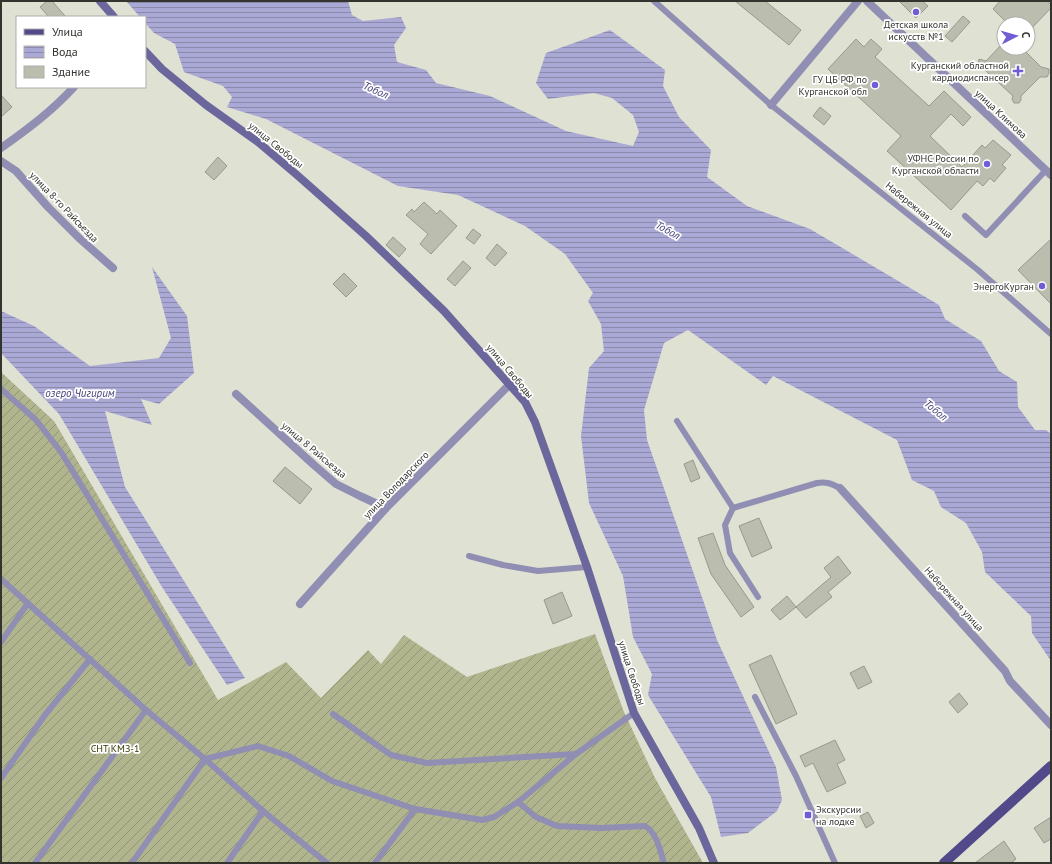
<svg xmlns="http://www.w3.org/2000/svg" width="1052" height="864" font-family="'PT Sans',sans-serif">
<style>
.garden{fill:url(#garden-furrows)}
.water{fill:url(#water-rules)}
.building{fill:#bbbdaf;stroke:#97998c}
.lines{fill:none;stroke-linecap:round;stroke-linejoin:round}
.lane{stroke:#908eb3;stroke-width:6}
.street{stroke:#908eb3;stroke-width:8}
.secondary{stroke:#6b669c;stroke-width:8}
.primary{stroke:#51498a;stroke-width:10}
.poi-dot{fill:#715cd6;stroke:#fff;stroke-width:1.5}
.labels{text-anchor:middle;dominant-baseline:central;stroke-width:3.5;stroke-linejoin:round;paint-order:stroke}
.poi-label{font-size:10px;fill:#33342e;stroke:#fff;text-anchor:end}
.street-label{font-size:10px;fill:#33342e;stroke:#fff}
.park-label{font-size:10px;fill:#353800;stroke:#fff}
.water-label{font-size:11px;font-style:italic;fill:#49427b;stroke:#fff}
</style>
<defs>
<pattern id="garden-furrows" width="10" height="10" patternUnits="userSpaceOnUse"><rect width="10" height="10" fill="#b0b58e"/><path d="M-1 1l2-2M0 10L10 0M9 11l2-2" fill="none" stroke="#909474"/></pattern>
<pattern id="water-rules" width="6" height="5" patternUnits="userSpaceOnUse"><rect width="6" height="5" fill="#aaa8d4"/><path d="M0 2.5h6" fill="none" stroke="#8b8aac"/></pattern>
</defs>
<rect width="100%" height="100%" fill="#dfe1d3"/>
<path class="garden" d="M1,372L54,421L218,700L286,662L321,698L368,650L381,664L404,635L467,677L595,634L624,712L655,778L703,863H1Z"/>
<g class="water">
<path d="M126,1H348L352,15L363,21L401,17L406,28L394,45L397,62L426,70L436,83L490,96L566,131L633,146L639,132L633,115L612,98L594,93L548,99L536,83L546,53L610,30L665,70L663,86L679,117L711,150L707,177L747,206L810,229L939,305L945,319L981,341L999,371L1017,382L1018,407L1035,430H1046L1051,434V661L1032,633L1031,616L985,572L982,552L966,523L941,507L934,491L912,480L897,440L773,376L766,385L688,330L664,343L644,410L647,440L717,640L776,767L782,800L777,811L748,833L721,837L711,797L648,695L652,674L633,637L623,576L589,503L581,436L589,368L604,351L601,324L588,301L593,293L565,254L525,226L458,195L398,186L266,119L227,107L232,97L223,86L184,72L175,44L154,33L145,23V17H140Z"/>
<path d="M152,267L187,316L194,373L159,404L141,399L152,425L105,411L125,487L245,678L227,685L162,587L59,414L1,353V311L34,326L90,366L159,358L171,338Z"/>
</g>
<g class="building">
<path d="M47,1H52L66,17H49L40,7Z"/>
<path d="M735,1H765L801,30L789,45Z"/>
<path d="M899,1H922L928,6L916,18Z"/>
<path d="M1000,1H1047L1051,5V8L1028,32V24H1008L993,9Z"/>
<path d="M963,16L970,22L952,42L945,36Z"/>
<path d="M856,39L864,47L871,39L882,49L875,57L929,106L944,91L971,117L963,126L951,114L930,136L962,167L982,145L985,148L993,140L1011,155L1002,165L1006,168L994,182L990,178L983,186L977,181L951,210L887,151L901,136L828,69Z"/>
<path d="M1004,42V48H1022L1041,67L1049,69V73L1047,77H1040L1021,96V100L1019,103H1014L1012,99L1013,96L985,70L980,69L978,65L979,59L986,61Z"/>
<path d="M1,95L12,107L1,117Z"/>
<path d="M820,107L831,116L824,125L813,116Z"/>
<path d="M218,157L227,166L214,180L205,172Z"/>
<path d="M424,202L437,214L440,210L457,226L431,254L420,244L428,234L406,215L412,209L414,212Z"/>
<path d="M473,229L481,235L474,244L466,238Z"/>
<path d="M393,237L406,249L399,257L386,245Z"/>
<path d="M1051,239V304L1018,270Z"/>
<path d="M497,244L507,253L495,266L486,258Z"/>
<path d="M463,261L471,268L455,286L447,279Z"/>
<path d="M344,273L357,286L346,297L333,284Z"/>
<path d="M693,460L700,478L691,482L684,464Z"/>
<path d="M285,467L312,489L300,504L273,481Z"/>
<path d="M759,518L772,548L752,557L739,526Z"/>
<path d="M713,533L725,565L754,607L741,617L711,574L698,538Z"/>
<path d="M838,556L851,573L828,592L832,597L806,618L796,607L831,577L824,568Z"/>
<path d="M562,592L572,616L553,624L544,600Z"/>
<path d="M787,596L796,607L780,620L771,610Z"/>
<path d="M771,655L797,714L776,724L749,665Z"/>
<path d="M864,666L872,682L858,689L850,673Z"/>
<path d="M959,693L968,704L958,713L949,702Z"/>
<path d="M835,740L845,760L837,764L846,783L827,792L813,763L805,767L800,756Z"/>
<path d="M868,812L874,823L866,828L860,816Z"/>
<path d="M1051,817V839L1044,843L1034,828Z"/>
<path d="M1004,841L1016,859L1011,863H975Z"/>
</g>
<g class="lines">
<g class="lane">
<path d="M654,1L771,105L978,270L1051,334"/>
<path d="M965,216L986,235L1046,170"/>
<path d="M1,389L36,420L61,452L190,663"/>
<path d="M677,421L733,508"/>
<path d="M469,556L503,565L538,571L587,567"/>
<path d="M1,579L146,710L205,759L258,746L289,756L332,781L415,809L482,820L494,817L518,802L576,754L634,713"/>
<path d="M758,597L730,553L725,525L733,508L817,483C826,481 832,484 840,488"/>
<path d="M1,642L28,603"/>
<path d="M755,697L796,776L835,863"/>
<path d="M333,714L391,755L427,763L576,754"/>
<path d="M1,778L45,715L90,659"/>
<path d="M518,802L536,817L557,826L601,828L645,826C657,833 660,850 664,863"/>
<path d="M35,863L146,710"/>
<path d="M132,863L205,759L263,811L327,863"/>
<path d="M227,863L263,811"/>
<path d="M375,863L415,809"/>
</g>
<g class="street">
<path d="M867,1L1051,175"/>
<path d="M771,105L858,1"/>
<path d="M1,148C28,129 52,111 74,87"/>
<path d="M1,161L16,171L48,207L79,238L113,268"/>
<path d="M236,394L314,465L336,484L360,496L386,508"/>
<path d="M840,488L1005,671L1010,681L1051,725"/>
<path d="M300,604L386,508L510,384"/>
</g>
<g class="secondary">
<path d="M100,1L114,17"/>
<path d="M145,51L162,69L206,105L258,142L297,175L366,236L444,311L525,402L535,422L587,567L634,713L699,828L714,863"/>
</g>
<path class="primary" d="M944,863L1051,766"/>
</g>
<g class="poi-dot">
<circle cx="916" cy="12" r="4"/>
<path d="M1016 65h4v4h4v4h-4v4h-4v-4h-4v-4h4z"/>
<circle cx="875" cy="85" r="4"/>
<circle cx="987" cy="164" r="4"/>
<circle cx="1042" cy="286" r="4"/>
<rect x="804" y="811" width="8" height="8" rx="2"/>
</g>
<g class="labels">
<g class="poi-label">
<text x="916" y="24" text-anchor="middle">Детская школа<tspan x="916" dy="12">искусств №1</tspan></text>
<text x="1009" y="65">Курганский областной<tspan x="1009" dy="12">кардиодиспансер</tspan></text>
<text x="867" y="79">ГУ ЦБ РФ по<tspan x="867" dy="12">Курганской обл</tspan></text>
<text x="979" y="158">УФНС России по<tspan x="979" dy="12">Курганской области</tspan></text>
<text x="1034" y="286">ЭнергоКурган</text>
<text x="816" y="809" text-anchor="start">Экскурсии<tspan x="816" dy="12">на лодке</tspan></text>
</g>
<g class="street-label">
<text transform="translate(1001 114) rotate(43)">улица Климова</text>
<text transform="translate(276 145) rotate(39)">улица Свободы</text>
<text transform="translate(64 207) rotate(46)">улица 8-го Райсъезда</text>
<text transform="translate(919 210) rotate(39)">Набережная улица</text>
<text transform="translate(510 371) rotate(50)">улица Свободы</text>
<text transform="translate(314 450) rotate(40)">улица 8 Райсъезда</text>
<text transform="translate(396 485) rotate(-46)">улица Володарского</text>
<text transform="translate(954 599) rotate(48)">Набережная улица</text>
<text transform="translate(632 673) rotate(72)">улица Свободы</text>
</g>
<g class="park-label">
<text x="115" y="748">СНТ КМЗ-1</text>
</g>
<g class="water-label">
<text transform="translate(376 90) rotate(24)">Тобол</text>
<text transform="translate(668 230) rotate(29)">Тобол</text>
<text x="80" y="393">озеро Чигирим</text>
<text transform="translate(936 410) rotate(39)">Тобол</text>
</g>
</g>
<rect width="1052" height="864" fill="none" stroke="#33342e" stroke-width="4"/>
<rect x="16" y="16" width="130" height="72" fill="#ffffff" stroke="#adaeab"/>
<rect x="24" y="29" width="20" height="6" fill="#51498a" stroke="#adaeab"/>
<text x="52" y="36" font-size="12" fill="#33342e">Улица</text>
<rect x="24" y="46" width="20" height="12" fill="url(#water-rules)" stroke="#adaeab"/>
<text x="52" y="56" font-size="12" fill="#33342e">Вода</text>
<rect x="24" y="66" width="20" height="12" fill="#bbbdaf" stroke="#adaeab"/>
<text x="52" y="76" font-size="12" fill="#33342e">Здание</text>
<g transform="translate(1016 36) rotate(84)"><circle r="19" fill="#ffffff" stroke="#adaeab"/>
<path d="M0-3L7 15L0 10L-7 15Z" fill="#715cd6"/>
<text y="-6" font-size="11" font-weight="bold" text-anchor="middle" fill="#33342e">С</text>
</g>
</svg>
